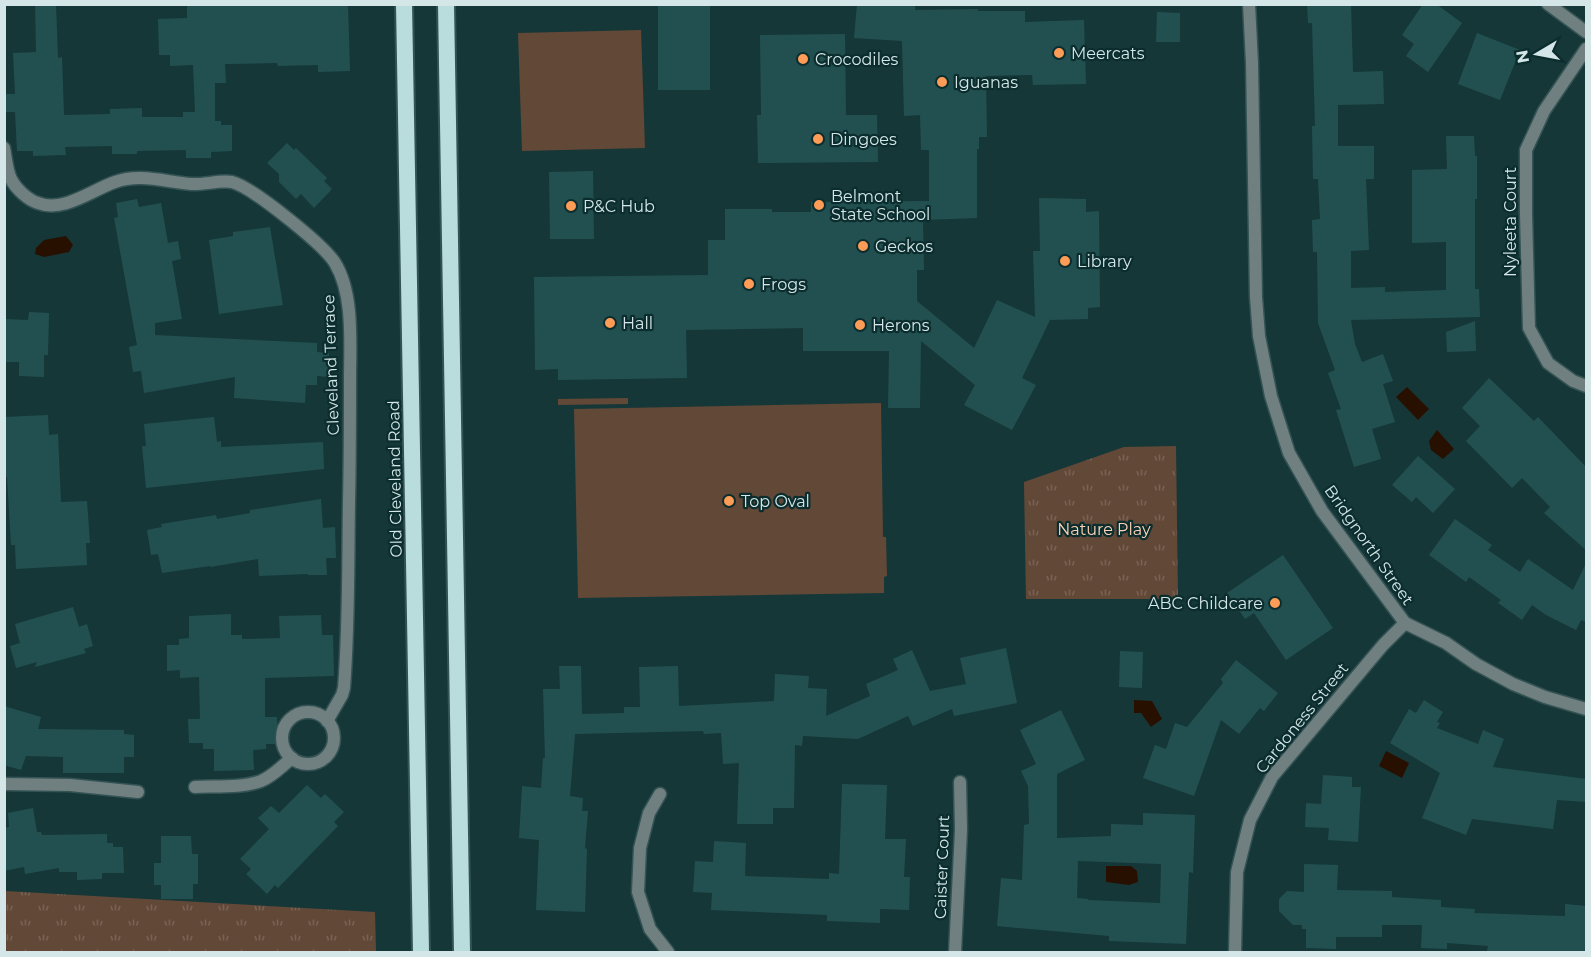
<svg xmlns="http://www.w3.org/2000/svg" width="1591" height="957" font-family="Montserrat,sans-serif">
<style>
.park{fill:url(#park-tufts)}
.pitch{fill:#624837}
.water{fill:#281001}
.building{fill:#225051;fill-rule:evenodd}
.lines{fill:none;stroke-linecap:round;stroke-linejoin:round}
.minor-casing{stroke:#345354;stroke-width:15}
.tertiary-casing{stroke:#345354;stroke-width:15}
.trunk-casing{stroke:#345354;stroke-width:20}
.minor{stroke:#707f7f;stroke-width:12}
.tertiary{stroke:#707f7f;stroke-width:12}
.trunk{stroke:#b9dcdc;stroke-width:16}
.poi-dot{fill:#fd9c56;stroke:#0b2d2e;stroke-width:2}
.labels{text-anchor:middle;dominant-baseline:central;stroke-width:4.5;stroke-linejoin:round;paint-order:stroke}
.poi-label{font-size:16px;fill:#d4e6e7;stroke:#0b2d2e;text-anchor:start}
.street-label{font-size:16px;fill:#d4e6e7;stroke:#0b2d2e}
.park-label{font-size:16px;fill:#ffd2b5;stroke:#0b2d2e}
</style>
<defs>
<pattern id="park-tufts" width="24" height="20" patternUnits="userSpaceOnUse" patternTransform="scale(1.5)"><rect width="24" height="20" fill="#624837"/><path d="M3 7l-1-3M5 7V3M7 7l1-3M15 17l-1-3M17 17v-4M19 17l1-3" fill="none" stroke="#786254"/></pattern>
</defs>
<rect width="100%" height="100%" fill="#163738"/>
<g class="park">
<path d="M1176,446L1178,599H1026L1024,482L1124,447Z"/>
<path d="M5,891L375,912L376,952H5Z"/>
</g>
<g class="pitch">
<path d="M641,30L645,148L522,151L518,33Z"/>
<path d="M628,398V404L558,405V399Z"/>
<path d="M881,403L883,537H886L887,576L884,577V593L578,598L574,409Z"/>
</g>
<g class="water">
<path d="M66,236L73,245L69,252L44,257L35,254L36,248L44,240Z"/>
<path d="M1407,387L1429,409L1418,420L1396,397Z"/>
<path d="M1437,430L1454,449L1443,459L1431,450L1429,441Z"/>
<path d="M1134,700L1152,701L1162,719L1151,727L1141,713H1134Z"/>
<path d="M1386,751L1409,763L1402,778L1379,766Z"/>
<path d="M1106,866H1131L1137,871L1138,882L1129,885L1106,882Z"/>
</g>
<g class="building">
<path d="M35,4H56L58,58L62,57L64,115L110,114V109L142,108V117H183V112H195L193,65L170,66V55H159L158,19L187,18V4H348L350,71L318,72V65L278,66L277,63L225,64L226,83H215V121H221V125H232V151L211,152V158H186V150L137,151V154H112V146L65,147L66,155L33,156V151H17L15,112H5V94H15L13,53L36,52Z"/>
<rect x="658" y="4" width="52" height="86"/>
<path d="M857,4H915V10L978,9V11H1025V22L1084,20L1086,84L1033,85L1032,75L986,76L987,137H979V149H977V218L923,220L924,270H917V301L974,348L997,300L1035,317L1033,251H1040L1039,198L1086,199V212L1099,211L1100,307L1088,308V319L1050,320L1022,378L1036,385L1012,430L964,405L975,385L921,341L920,408H888L889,351H803V328L686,330L687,378L558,380V369L535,370L534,277L708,275V240H725V209H772V212H811V202L929,201V150H921L920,115L904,116L902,41L854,38Z"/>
<path d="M1307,4H1351L1353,72L1383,71L1384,104L1338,105V146H1374V179H1366L1369,250L1351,251V288L1385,287V292L1446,290V242L1412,243V170L1447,169L1446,136H1474L1475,156H1477V199H1475V289H1479L1480,317L1351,320L1355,344L1362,362L1383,354L1393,381L1383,384L1395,422L1372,429L1381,459L1354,467L1336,410L1341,409L1328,373L1335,370L1318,323L1317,252H1313L1312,220L1320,219L1318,179H1313L1312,126H1315L1312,23H1308Z"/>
<path d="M1423,4H1436L1462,23L1428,72L1406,56L1414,44L1402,35Z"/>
<path d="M1157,12L1180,13V42H1156Z"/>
<path d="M1477,33L1520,50L1500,100L1458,84Z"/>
<path d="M845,34L846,115H877L878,162L758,163L757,115H761L760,35Z"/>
<path d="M287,143L294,150L296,148L327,178L324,181L332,189L314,208L301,194L296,199L279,182V174L267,163Z"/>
<path d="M593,171L594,239H550L549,172Z"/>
<path d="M137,199L139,207L161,203L168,243L178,241L181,259L172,261L182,319L155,323V335L317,343V352L329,353L328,377L317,376V385H306L305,403L234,398L235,377L144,393L141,371L133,372L129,347L137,345L114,218L118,217L116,203Z"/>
<path d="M270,227L283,305L219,314L209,240L233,236V232Z"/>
<path d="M29,312L49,313L48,355H44V377L19,376V362H4V319L28,320Z"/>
<path d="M1475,321L1476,351L1447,352L1446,332Z"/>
<path d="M1489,378L1534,421L1538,417L1587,468V551L1544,513L1550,507L1522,478L1512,488L1466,441L1480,426L1462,408Z"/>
<path d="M48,415L49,435L58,434L61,502L87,501L90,543H86L87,565L16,569L15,545H11L7,477H4V417Z"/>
<path d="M214,417L217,442L221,441V447L323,442L324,469L146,488L142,446H146L144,424Z"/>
<path d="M1418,456L1455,489L1433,513L1416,497L1412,502L1392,485Z"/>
<path d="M321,499L323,528L335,527L336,558H326L327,575H308V574L259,576L258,559L210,567V566L162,573L158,554L151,555L147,530L162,527L161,524L216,515L217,519L250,513V510Z"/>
<path d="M1455,519L1492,545L1488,550L1520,572L1528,559L1573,590L1587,561V622L1581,620L1576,630L1546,615L1532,605L1522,620L1498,603L1501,600L1469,577L1466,582L1429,555Z"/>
<path d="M1283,555L1333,628L1286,660L1254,613L1245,619L1227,593Z"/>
<path d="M73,607L79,627L87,624L93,646L84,649L86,653L35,667L37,662L16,668L10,646L20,643L15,624Z"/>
<path d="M231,614V635H242V639L280,638L279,616L321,615L322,635H333L334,676L265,678V717H277L278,744H266V749L253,750L254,770L214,771V749H203V743H189L188,719H200L199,677L180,678V670L167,671V645H179V639L189,638V616Z"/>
<path d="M1006,648L1017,703L954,716L952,709L913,726L908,716L858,739L803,736L802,746L795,745L794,808H773V824H737L739,763L723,764L721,733L704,734L703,731L575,734L570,796L583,798L582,811H588L585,848L587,849L585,912L536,910L539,840L519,838L522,786L541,788L543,758H545L543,689H560L559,666H581L582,714L624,713V707H640L639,667L678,666L679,706L774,701L775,674L809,676L808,688L827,689L826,716L870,696L866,684L898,670L893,659L912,650L930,691L966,684L960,658Z"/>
<path d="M1120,651L1143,652L1142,688L1119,687Z"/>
<path d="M1236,660L1278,693L1264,711L1260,708L1239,734L1221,720L1194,796L1143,778L1155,745L1166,749L1175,723L1187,727L1223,683L1221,679Z"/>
<path d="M1424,700L1443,712L1437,722L1440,723L1437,728L1478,744L1483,730L1504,739L1493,767L1587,779V802L1557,800L1553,829L1472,819L1466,835L1422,818L1440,773L1390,743L1409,709L1416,713Z"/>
<path d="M4,706L41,717L38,729L124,730V734L134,735V757H124V773H63V757L26,756L21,770L4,765Z"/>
<path d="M1061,710L1085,760L1057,774V838L1111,836V824L1143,825V813L1195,815L1193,873L1189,872L1186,944L1109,941V936L997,926L1001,878L1022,880L1024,825L1029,824L1028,786L1021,771L1036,764L1020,730ZM1078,861L1161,864L1160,903L1088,900V899L1077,898Z"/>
<path d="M1323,775L1352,777V787H1361L1358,842L1328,840L1329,828L1305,827L1306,803L1321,804Z"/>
<path d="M842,784L887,785L885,839H906L904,877H910L909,910L880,909V923L827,921V915L711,910L712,893L693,892L695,861L713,862L714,841L746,843L745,876L829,879V873L839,874Z"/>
<path d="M307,785L321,798L325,794L344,812L334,822L338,826L278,888L275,885L267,894L246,874L251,869L240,859L269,829L258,818L271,806L279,813Z"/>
<path d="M33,808L37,832H41L42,835L107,834V843H113V847H123L124,873H102V879L77,880V872H59V868L25,874L24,867L4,871V828L9,827L8,813Z"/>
<path d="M161,836H191L192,854H198V884H193V899H161V885H154V863H161Z"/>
<path d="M1304,864L1338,865L1337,890L1392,891V897L1441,900V907L1475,909L1474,913L1565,916V904L1587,906V952L1487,951L1488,946L1447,943V949L1421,948L1422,925H1382V937H1336V949L1306,948V929H1302V925H1293L1279,911V899L1287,891L1304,892Z"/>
</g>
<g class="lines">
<g class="minor-casing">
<g id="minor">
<path d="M1548,4L1586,32"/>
<path d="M1586,49L1544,111L1526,150V214L1529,328L1548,363L1573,381L1586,386"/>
<path d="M4,148C6,158 7,171 11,179C16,189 28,200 38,203C63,213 92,190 115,182C140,173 165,182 191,184C204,185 219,180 232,182C252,187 324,245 335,263C354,294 350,343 350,379C350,420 350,461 349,501C348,563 349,626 344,688L342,695L327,721"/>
<circle cx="308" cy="738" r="26"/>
<path d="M4,784L70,785L138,792"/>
<path d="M195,787C214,786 243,788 261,781C273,776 282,766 292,758"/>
<path d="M660,794L649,813L640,848L638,892L650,929L668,952"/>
<path d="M955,952L961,830L960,782"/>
<path d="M1235,952L1237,872L1250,820L1272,777L1383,645L1405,623"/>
</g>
</g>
<g class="tertiary-casing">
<path id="tertiary" d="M1249,4L1252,63L1256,297L1259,336L1271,396L1289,453L1322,511L1405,623L1446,643L1476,664L1513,684L1545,697L1586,709"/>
</g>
<g class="trunk-casing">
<g id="trunk">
<path d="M404,4L421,952"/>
<path d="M446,4L462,952"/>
</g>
</g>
<use href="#minor" class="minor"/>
<use href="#tertiary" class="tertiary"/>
<use href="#trunk" class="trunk"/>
</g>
<g class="poi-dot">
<circle cx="1059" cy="53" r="6"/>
<circle cx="803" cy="59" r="6"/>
<circle cx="942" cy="82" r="6"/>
<circle cx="818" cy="139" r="6"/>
<circle cx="819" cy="205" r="6"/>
<circle cx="571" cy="206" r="6"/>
<circle cx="863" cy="246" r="6"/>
<circle cx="1065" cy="261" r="6"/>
<circle cx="749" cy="284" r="6"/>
<circle cx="610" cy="323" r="6"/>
<circle cx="860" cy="325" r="6"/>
<circle cx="729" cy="501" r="6"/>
<circle cx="1275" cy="603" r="6"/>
</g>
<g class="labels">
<g class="poi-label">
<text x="1071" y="53">Meercats</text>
<text x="815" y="59">Crocodiles</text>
<text x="954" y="82">Iguanas</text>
<text x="830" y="139">Dingoes</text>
<text x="831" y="196">Belmont<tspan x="831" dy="18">State School</tspan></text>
<text x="583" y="206">P&amp;C Hub</text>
<text x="875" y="246">Geckos</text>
<text x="1077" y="261">Library</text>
<text x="761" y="284">Frogs</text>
<text x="622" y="323">Hall</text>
<text x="872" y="325">Herons</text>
<text x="741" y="501">Top Oval</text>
<text x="1263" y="603" text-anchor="end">ABC Childcare</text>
</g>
<g class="street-label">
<text transform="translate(1510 222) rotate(-90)">Nyleeta Court</text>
<text transform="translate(331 365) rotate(-92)">Cleveland Terrace</text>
<text transform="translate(395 479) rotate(-91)">Old Cleveland Road</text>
<text transform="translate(1369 545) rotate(55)">Bridgnorth Street</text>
<text transform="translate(1302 718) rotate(-51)">Cardoness Street</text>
<text transform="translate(942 867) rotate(-88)">Caister Court</text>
</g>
<g class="park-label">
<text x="1104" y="529">Nature Play</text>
</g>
</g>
<rect width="1591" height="957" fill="none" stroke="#d4e6e7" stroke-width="12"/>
<g transform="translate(1537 54) rotate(260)" stroke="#0b2d2e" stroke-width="4.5" paint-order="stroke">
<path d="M0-4.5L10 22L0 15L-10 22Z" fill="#d4e6e7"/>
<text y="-9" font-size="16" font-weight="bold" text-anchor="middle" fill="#d4e6e7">N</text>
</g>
</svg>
